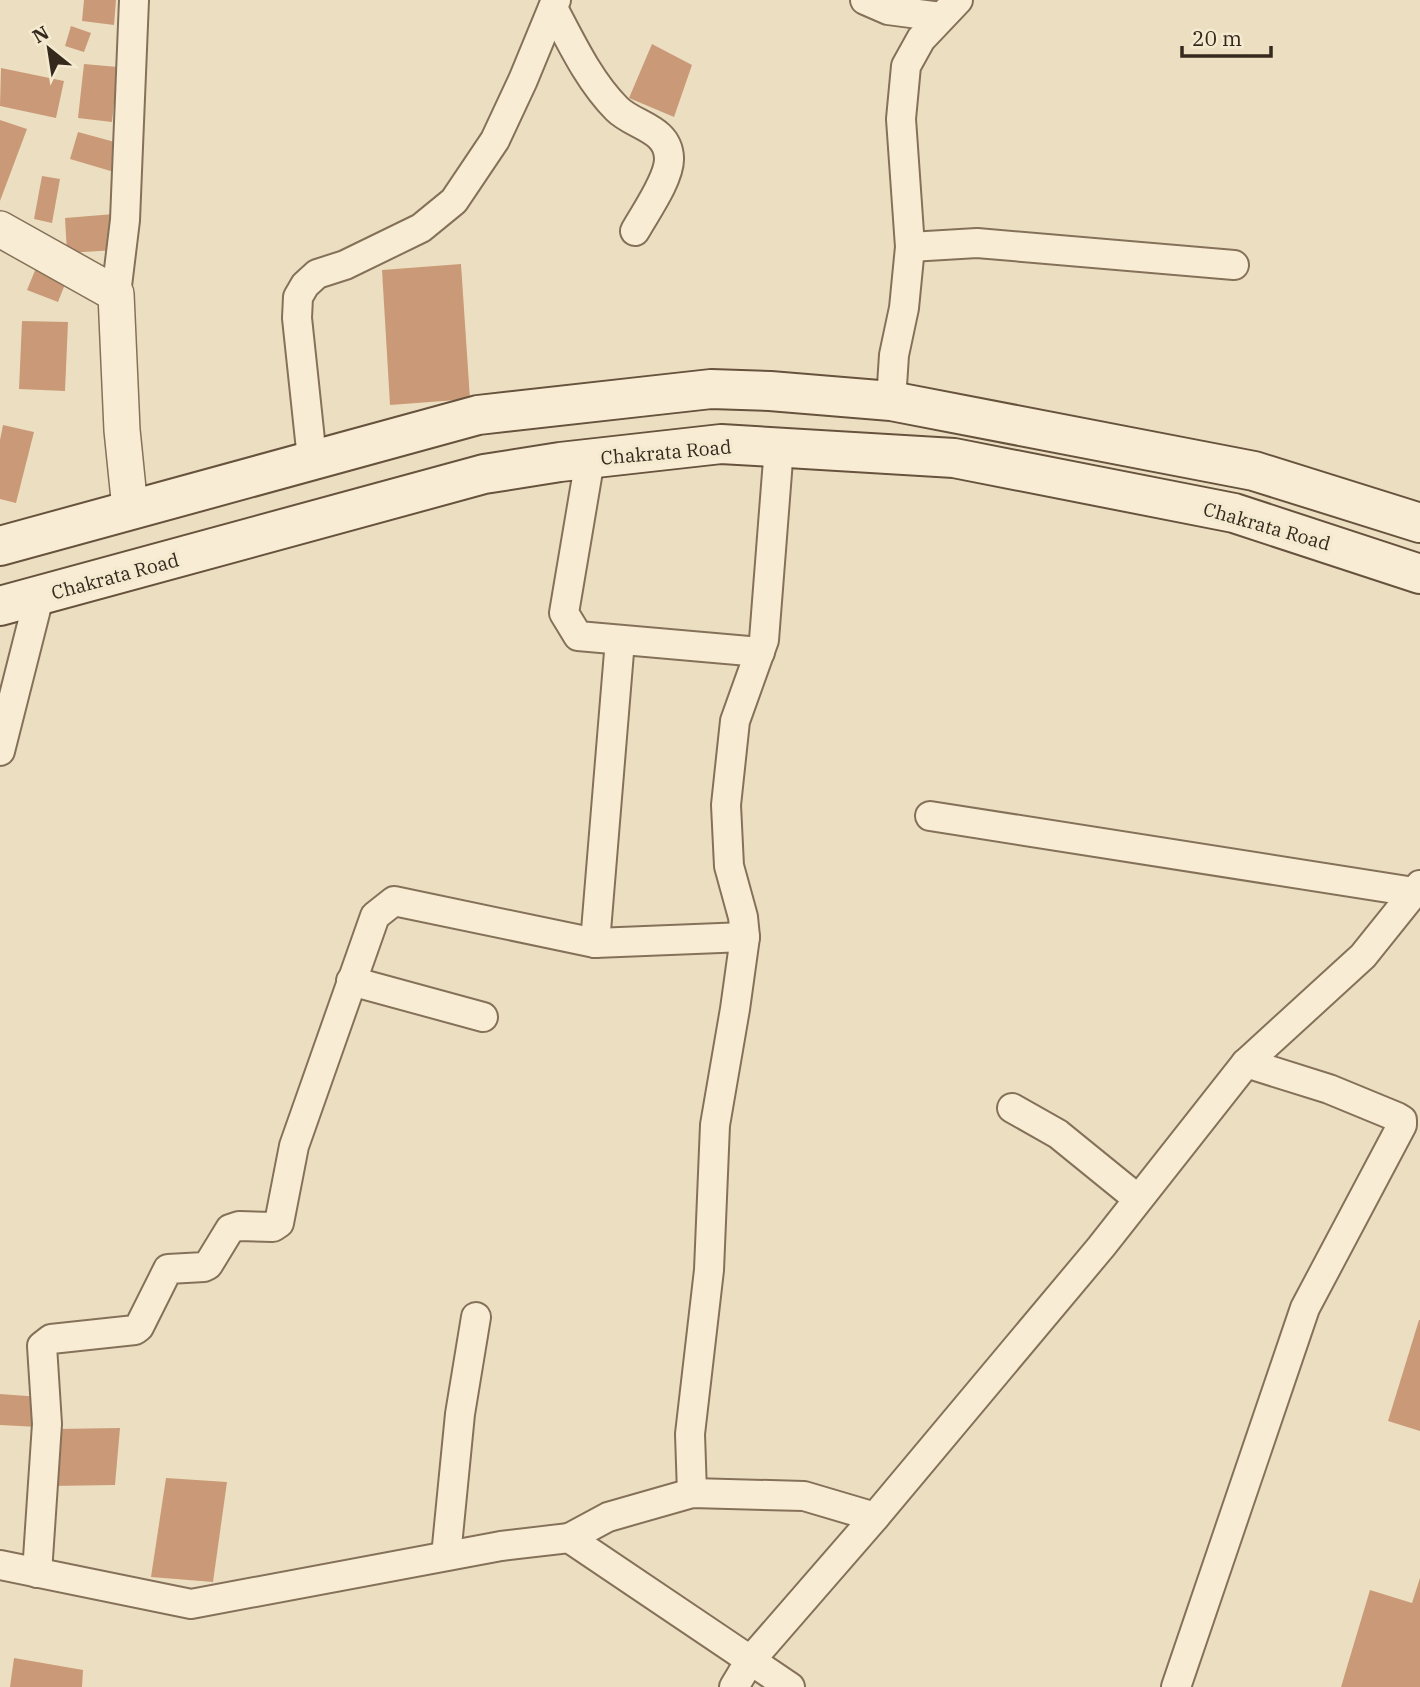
<svg xmlns="http://www.w3.org/2000/svg" width="1420" height="1687" font-family="'IBM Plex Serif',serif">
<style>
.building{fill:#ca9a78}
.lines{fill:none;stroke-linecap:round;stroke-linejoin:round}
.minor-casing{stroke:#857159;stroke-width:32}
.tertiary-casing{stroke:#857159;stroke-width:38}
.secondary-casing{stroke:#67523d;stroke-width:42}
.minor{stroke:#f8edd4;stroke-width:28}
.tertiary{stroke:#f8edd4;stroke-width:35}
.secondary{stroke:#f8edd4;stroke-width:38}
.labels{text-anchor:middle;dominant-baseline:central;stroke-width:7;stroke-linejoin:round;paint-order:stroke}
.street-label{font-size:19px;fill:#35291d;stroke:#f4ead0}
</style>
<rect width="100%" height="100%" fill="#ecdfc1"/>
<g class="building">
<path d="M84,0H116L114,25L82,21Z"/>
<path d="M71,26L91,33L84,52L65,46Z"/>
<path d="M652,44L692,65L674,117L629,98Z"/>
<path d="M84,64L118,67L112,122L78,118Z"/>
<path d="M1,68L64,81L56,118L0,106Z"/>
<path d="M0,120L27,129L0,201Z"/>
<path d="M78,132L122,144L114,172L70,159Z"/>
<path d="M42,176L60,179L52,223L34,219Z"/>
<path d="M114,214L116,250L67,253L65,218Z"/>
<path d="M461,264L470,399L390,405L382,270Z"/>
<path d="M36,268L67,279L58,302L27,290Z"/>
<path d="M22,321L68,322L65,391L19,389Z"/>
<path d="M3,425L34,432L16,503L0,499V440Z"/>
<path d="M1419,1320H1420V1431L1388,1421Z"/>
<path d="M0,1394L41,1397L38,1427L0,1425Z"/>
<path d="M120,1428L115,1485L52,1486L55,1429Z"/>
<path d="M166,1478L227,1482L213,1582L151,1577Z"/>
<path d="M1420,1578V1687H1341L1370,1590L1412,1603Z"/>
<path d="M14,1658L83,1670L82,1687H10Z"/>
</g>
<g class="lines">
<g class="minor-casing">
<g id="minor">
<path d="M865,0L888,10L941,17"/>
<path d="M553,8C571,42 589,81 617,109C634,126 668,128 669,158C670,178 645,213 635,231"/>
<path d="M910,247L977,243L1234,265"/>
<path d="M116,294L125,220L134,0"/>
<path d="M891,401L894,355L904,308L910,247L901,119L906,66L921,39L958,0"/>
<path d="M312,459L297,318L298,297L305,285L317,274L345,265L421,228L454,201L495,140L523,80L556,0"/>
<path d="M590,459L564,613L578,636L760,652"/>
<path d="M0,751L39,597"/>
<path d="M930,816L1414,892"/>
<path d="M595,943L745,937"/>
<path d="M351,981L483,1017"/>
<path d="M1012,1108L1058,1134L1138,1199"/>
<path d="M692,1493L690,1434L709,1270L715,1125L735,1009L745,937L743,917L729,866L726,805L735,721L764,640L779,447"/>
<path d="M569,1538L608,1517L692,1493L804,1496L875,1517"/>
<path d="M446,1556L460,1414L476,1317"/>
<path d="M0,1565L191,1604L501,1546L569,1538L790,1687"/>
<path d="M37,1573L47,1424L42,1346L51,1339L135,1330L139,1327L168,1269L204,1267L208,1265L230,1229L239,1226L273,1227L279,1223L294,1146L375,916L394,901L595,943L620,640"/>
<path d="M734,1687L749,1662L875,1517L1101,1247L1246,1063L1363,956L1420,885"/>
<path d="M1176,1687L1305,1308L1402,1125V1120L1397,1117L1329,1089L1246,1063"/>
</g>
</g>
<g class="tertiary-casing">
<path id="tertiary" d="M0,229L116,294L122,430L130,509"/>
</g>
<g class="secondary-casing">
<g id="secondary">
<path d="M0,546L478,415L711,389L770,391L891,401L1254,471L1420,523"/>
<path d="M0,606L484,474L560,462L721,444L954,458L1234,513L1420,574"/>
</g>
</g>
<use href="#minor" class="minor"/>
<use href="#tertiary" class="tertiary"/>
<use href="#secondary" class="secondary"/>
</g>
<g class="labels">
<g class="street-label">
<text transform="translate(666 452) rotate(-5)">Chakrata Road</text>
<text transform="translate(1267 526) rotate(16)">Chakrata Road</text>
<text transform="translate(115 576) rotate(-15)">Chakrata Road</text>
</g>
</g>
<g transform="translate(49 49) rotate(330)" stroke="#f4ead0" stroke-width="5" paint-order="stroke">
<path d="M0-5L12 26L0 18L-12 26Z" fill="#35291d"/>
<text y="-10" font-size="19" font-weight="bold" text-anchor="middle" fill="#35291d">N</text>
</g>
<path d="M1182 46v10h89v-10" fill="none" stroke="#35291d" stroke-width="3.5"/>
<text x="1192" y="46" font-size="21" fill="#35291d" stroke="#f4ead0" stroke-width="5" paint-order="stroke">20 m</text>
</svg>
